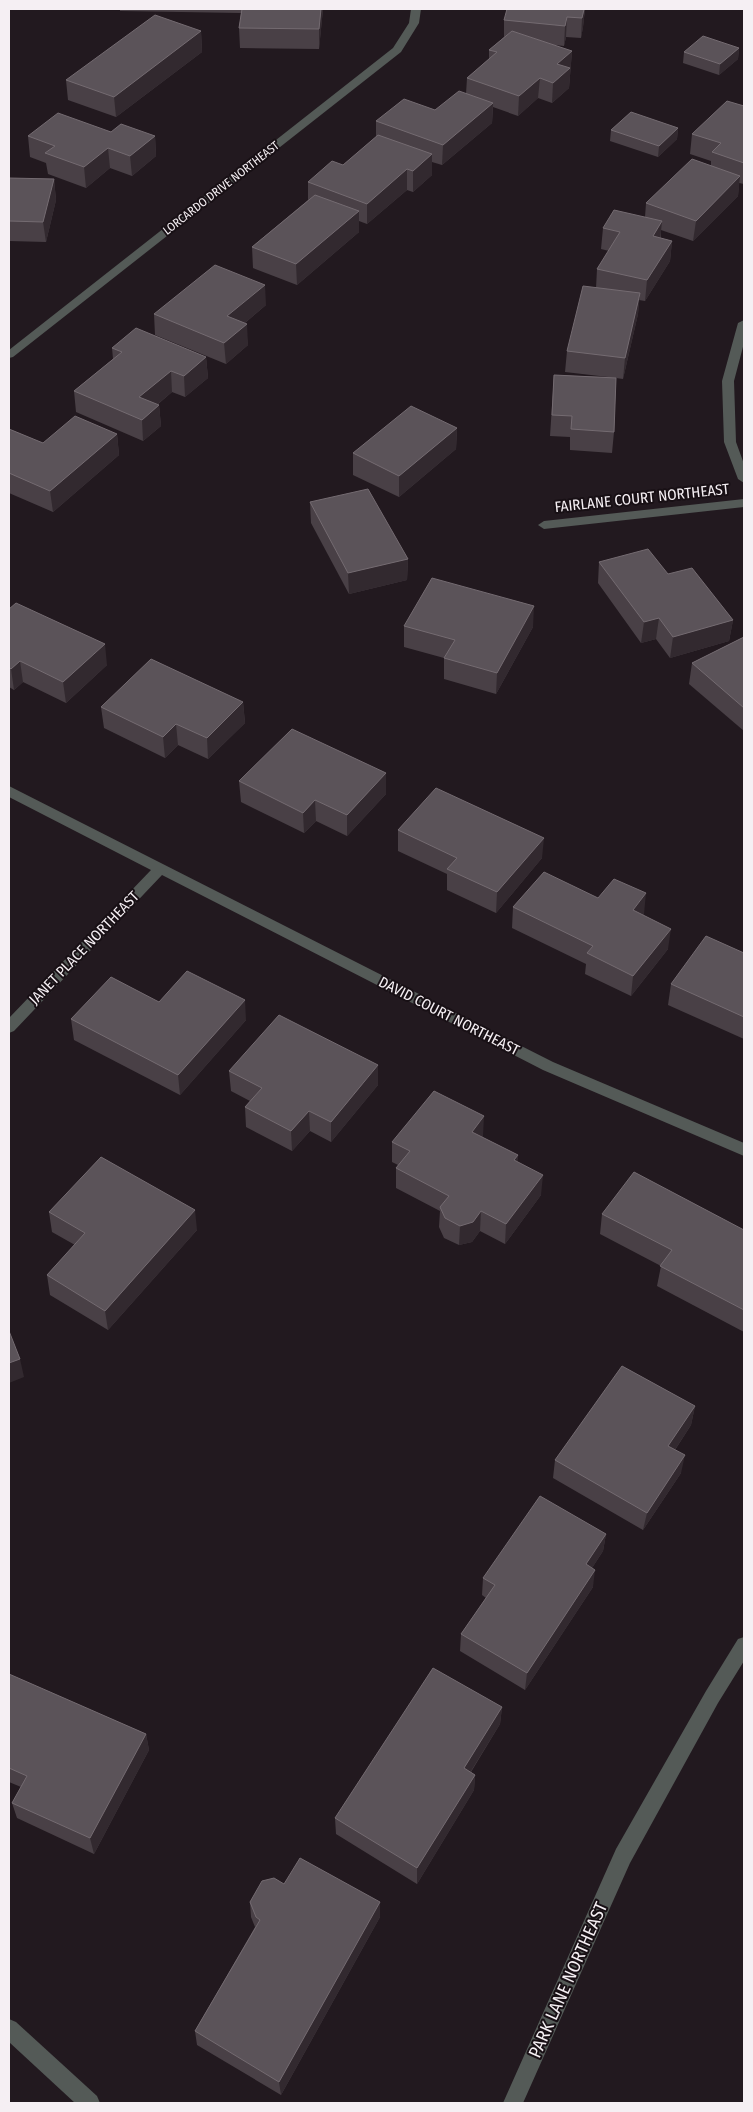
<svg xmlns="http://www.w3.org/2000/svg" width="753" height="2112" font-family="'Fira Sans Condensed',sans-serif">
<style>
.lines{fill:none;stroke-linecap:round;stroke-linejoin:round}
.street{fill:#545a57;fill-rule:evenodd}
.wall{fill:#494046}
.shaded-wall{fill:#32292f}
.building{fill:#5b5359;stroke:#746b71}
.labels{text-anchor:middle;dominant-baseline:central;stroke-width:4;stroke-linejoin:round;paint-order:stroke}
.far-street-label{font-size:12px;fill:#f5eff3;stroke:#181015}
.street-label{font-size:15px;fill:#f5eff3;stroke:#181015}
.near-street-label{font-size:18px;fill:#f5eff3;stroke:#181015}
</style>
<rect width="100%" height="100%" fill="#22191f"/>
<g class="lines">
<g class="street">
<path d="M411,9H421L419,23L401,52L13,357L9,358V350L393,48L409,23Z"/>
<path d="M744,320V343L734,381L736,442L744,464V483L738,479L724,442L722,381L738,323Z"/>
<path d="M744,499V507L544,529L538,525L544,521Z"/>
<path d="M9,786L553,1062L744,1143V1156L543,1070L162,875L14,1031L9,1033V1018L151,870L9,797Z"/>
<path d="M744,1637V1661L718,1703L630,1863L523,2103H503L616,1849L706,1691L738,1639Z"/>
<path d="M9,2019L16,2022L97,2096L100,2103H75L9,2042Z"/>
</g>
</g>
<g class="wall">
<path d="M120,9H323L319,49L240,48L239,28L241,13L120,11Z"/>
<path d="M585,9L583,27L581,38L566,37L564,46L554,45L572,51L569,88L552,103L538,98L518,116L493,107L492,123L442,165L432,162V175L413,192L407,190L367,224L359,221V232L297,285L253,268L252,247L308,200V182L343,165L376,137V121L435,110L466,94L467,78L489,59V50L504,37V20Z"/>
<path d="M201,31L202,52L116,117L68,100L66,80Z"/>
<path d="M739,48L738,59L719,75L683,63L684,52Z"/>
<path d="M744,106V184L739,183L738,196L693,241L661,230V238L672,241L670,261L645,301L639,300L638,314L623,379L616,378L614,432L612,453L570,450V437L550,436L554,375L608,377L565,372L567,351L596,288L597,269L609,251L601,249L603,228L645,217L646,203L711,166V161L690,154L692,134Z"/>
<path d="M678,128L677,139L658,157L610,141L611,130Z"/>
<path d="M111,132L155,136L156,156L132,176L110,168L86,188L48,174L46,163L30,157L28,136Z"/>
<path d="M9,178L54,179L56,200L46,242L9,241Z"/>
<path d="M266,305L245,323L248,345L226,364L155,335L154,314Z"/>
<path d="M112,348L206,357L208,378L185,397L172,392L157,405H159L161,426L143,441L76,412L74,391L113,359Z"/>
<path d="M457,428L456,449L399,497L353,475V453Z"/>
<path d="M9,429L43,443L117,434L119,455L53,512L9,493Z"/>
<path d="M310,502L408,559L407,580L349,594L311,523Z"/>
<path d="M599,562L668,574L733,620L729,641L670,658L656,639L641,643L598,583Z"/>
<path d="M9,609L107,665L66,703L23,682L14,690L9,687Z"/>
<path d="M404,626L533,627L496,694L444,679V658L404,647Z"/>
<path d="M744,637V731L689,684L692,663Z"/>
<path d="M243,702L245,723L208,759L178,745L165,758L104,728L101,707Z"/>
<path d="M239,781L386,794L347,836L316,821L304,833L241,802Z"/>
<path d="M398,830L542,858L496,913L447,890V874L398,851Z"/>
<path d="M513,907L644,914L643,915L668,949L631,996L585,974L586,964L512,928Z"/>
<path d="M744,953V1039L668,1005L671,984Z"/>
<path d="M159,1002L246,1020L180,1095L74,1040L71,1019Z"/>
<path d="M229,1071L378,1085L331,1142L310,1131L292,1151L246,1127L245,1107L250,1101L231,1091Z"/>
<path d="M483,1136L482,1137L518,1155L517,1162L541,1195L505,1244L480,1231L472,1242L459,1245L444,1238L439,1227L440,1211L396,1188V1168L398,1165L392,1162V1142Z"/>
<path d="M49,1212L197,1230L108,1330L50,1295L47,1275L75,1245L52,1232Z"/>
<path d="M602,1214L744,1230V1332L657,1286L661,1266L600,1234Z"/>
<path d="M695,1406L691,1425L675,1450L681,1473L643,1530L553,1478L555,1460Z"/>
<path d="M606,1534L603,1551L592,1568L593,1587L525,1690L460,1651L461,1634L486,1598L482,1595L483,1578Z"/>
<path d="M9,1675L146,1734L149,1750L94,1854L17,1818L12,1803L21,1787L9,1782Z"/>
<path d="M502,1707L500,1724L471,1772L475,1775L474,1790L417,1884L336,1834L335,1818Z"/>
<path d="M284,1884L380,1917L281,2095L197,2045L195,2031L255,1927L251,1917L250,1902Z"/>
</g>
<g class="shaded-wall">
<path d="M321,9H323L319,49V29Z"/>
<path d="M585,9L583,27L581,38L582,18Z"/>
<path d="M567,17L566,37L564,46L565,26Z"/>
<path d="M201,31L202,52L116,117L114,97Z"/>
<path d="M739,48L738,59L719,75L720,64Z"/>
<path d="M572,51L569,88L552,103L553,83L557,64Z"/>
<path d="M540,78L538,98L518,116L519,96Z"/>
<path d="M493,103L492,123L442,165L443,145Z"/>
<path d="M678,128L677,139L658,157L659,146Z"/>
<path d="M155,136L156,156L132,176L130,156Z"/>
<path d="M108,148L110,168L86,188L84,167Z"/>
<path d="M432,154V175L413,192V171Z"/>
<path d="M407,169V190L367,224V204Z"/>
<path d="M740,176L738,196L693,241L696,221Z"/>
<path d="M54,179L56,200L46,242L43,222Z"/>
<path d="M359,211V232L297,285L296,264Z"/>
<path d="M662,221L660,242L653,236Z"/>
<path d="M672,241L670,261L645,301L647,280Z"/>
<path d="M265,285L266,305L228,337L227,316Z"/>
<path d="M640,293L638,314L623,379L625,358Z"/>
<path d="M247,324L248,345L226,364L224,343Z"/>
<path d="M206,357L208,378L185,397L184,376Z"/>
<path d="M171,371L172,392L141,418L139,397Z"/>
<path d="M159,405L161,426L143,441L142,420Z"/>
<path d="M457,428L456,449L399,497V476Z"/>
<path d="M117,434L119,455L53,512L50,491Z"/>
<path d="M408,559L407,580L349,594L348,573Z"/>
<path d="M534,606L533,627L496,694L497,673Z"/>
<path d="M659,618L656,639L641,643L644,622Z"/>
<path d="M733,620L729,641L670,658L673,637Z"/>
<path d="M105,644L107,665L66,703L63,682Z"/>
<path d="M20,661L23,682L14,690L11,669Z"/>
<path d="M243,702L245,723L208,759L207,738Z"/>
<path d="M176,724L178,745L165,758L163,737Z"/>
<path d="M386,773V794L347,836V815Z"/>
<path d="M315,800L316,821L304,833L303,813Z"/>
<path d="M544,838L542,858L496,913L497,892Z"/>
<path d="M646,893L644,914L631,931L633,910Z"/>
<path d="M671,929L668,949L631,996L633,976Z"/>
<path d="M245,1000L246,1020L180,1095L178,1075Z"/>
<path d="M378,1065V1085L331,1142V1122Z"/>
<path d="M309,1111L310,1131L292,1151L291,1131Z"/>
<path d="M484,1116L483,1136L471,1152L472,1132Z"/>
<path d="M518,1155L516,1175L514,1160Z"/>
<path d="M543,1175L541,1195L505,1244L506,1224Z"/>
<path d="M195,1210L197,1230L108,1330L105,1311Z"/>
<path d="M481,1211L480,1231L472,1242L459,1245L460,1226Z"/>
<path d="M20,1359L24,1377L9,1383V1363Z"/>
<path d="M695,1406L691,1425L665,1465L668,1446Z"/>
<path d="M685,1455L681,1473L643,1530L647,1513Z"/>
<path d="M606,1534L603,1551L583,1582L586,1564Z"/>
<path d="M595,1570L593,1587L525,1690L527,1673Z"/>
<path d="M502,1707L500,1724L463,1784L464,1768Z"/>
<path d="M146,1734L149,1750L94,1854L90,1838Z"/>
<path d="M475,1775L474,1790L417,1884V1868Z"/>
<path d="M380,1902V1917L281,2095L279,2082Z"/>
</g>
<g class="building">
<path d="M242,9H321L319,29L239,28Z"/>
<path d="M507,9H584L582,18L567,17L565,26L504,20Z"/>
<path d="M155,15L201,31L114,97L66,80Z"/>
<path d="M512,31L572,51L557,64L570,68L553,83L540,78L519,96L467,78L497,52L489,50Z"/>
<path d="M703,36L739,48L720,64L684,52Z"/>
<path d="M459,91L493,103L443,145L376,121L404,99L435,110Z"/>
<path d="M727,101L744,106V163L712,152L721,143L692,134Z"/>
<path d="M631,112L678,128L659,146L611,130Z"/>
<path d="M58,113L111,132L121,124L155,136L130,156L108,148L84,167L45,153L55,146L28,136Z"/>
<path d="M378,135L432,154L413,171L407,169L367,204L308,182L332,161L343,165Z"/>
<path d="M692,159L740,176L696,221L646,203Z"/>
<path d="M9,178L54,179L43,222L9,221Z"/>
<path d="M315,195L359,211L296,264L252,247Z"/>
<path d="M614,210L662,221L653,236L672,241L647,280L597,269L620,232L603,228Z"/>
<path d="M215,265L265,285L227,316L247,324L224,343L154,314Z"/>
<path d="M583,286L640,293L625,358L567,351Z"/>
<path d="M136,328L206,357L184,376L171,371L139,397L159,405L142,420L74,391L122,352L112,348Z"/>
<path d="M554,375L616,378L614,432L571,429L572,416L552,415Z"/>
<path d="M411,406L457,428L399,476L353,453Z"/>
<path d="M75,416L117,434L50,491L9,473V429L43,443Z"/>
<path d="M368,489L408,559L348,573L310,502Z"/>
<path d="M648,549L668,574L692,568L733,620L673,637L659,618L644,622L599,562Z"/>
<path d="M432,578L534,606L497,673L444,658L455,640L404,626Z"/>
<path d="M16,603L105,644L63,682L20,661L11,669L9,667V609Z"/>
<path d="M744,637V708L692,663Z"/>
<path d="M151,659L243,702L207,738L176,724L163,737L101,707Z"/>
<path d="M292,729L386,773L347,815L315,800L303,813L239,781Z"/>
<path d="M436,788L544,838L497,892L447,869L457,858L398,830Z"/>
<path d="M544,872L598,898L614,879L646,893L633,910L671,929L633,976L587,953L593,946L513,907Z"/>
<path d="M706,936L744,953V1017L671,984Z"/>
<path d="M187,971L245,1000L178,1075L71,1019L111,977L159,1002Z"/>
<path d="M279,1015L378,1065L331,1122L309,1111L291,1131L245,1107L262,1088L229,1071Z"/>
<path d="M434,1091L484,1116L472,1132L518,1155L514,1160L543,1175L506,1224L481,1211L473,1222L460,1226L445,1218L440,1207L449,1196L396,1168L410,1151L392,1142Z"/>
<path d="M101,1157L195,1210L105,1311L47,1275L85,1233L49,1212Z"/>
<path d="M634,1172L744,1230V1310L660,1266L672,1250L602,1214Z"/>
<path d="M9,1331L20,1359L9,1363Z"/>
<path d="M622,1366L695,1406L668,1446L685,1455L647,1513L555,1460Z"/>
<path d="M540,1496L606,1534L586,1564L595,1570L527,1673L461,1634L495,1585L483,1578Z"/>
<path d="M433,1668L502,1707L464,1768L475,1775L417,1868L335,1818Z"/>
<path d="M9,1674L146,1734L90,1838L12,1803L27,1776L9,1768Z"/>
<path d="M300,1858L380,1902L279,2082L195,2031L260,1920L256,1917L250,1902L262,1881L274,1878L284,1884Z"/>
</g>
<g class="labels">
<g class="far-street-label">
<text transform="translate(221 188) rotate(-38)">LORCARDO DRIVE NORTHEAST</text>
</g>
<g class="street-label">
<text transform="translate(642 498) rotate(-6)">FAIRLANE COURT NORTHEAST</text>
<text transform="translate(84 948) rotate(-46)">JANET PLACE NORTHEAST</text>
<text transform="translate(449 1016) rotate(27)">DAVID COURT NORTHEAST</text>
</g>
<g class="near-street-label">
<text transform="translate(568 1980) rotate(-66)">PARK LANE NORTHEAST</text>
</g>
</g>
<rect width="753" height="2112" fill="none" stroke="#f5eff3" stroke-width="20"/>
</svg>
